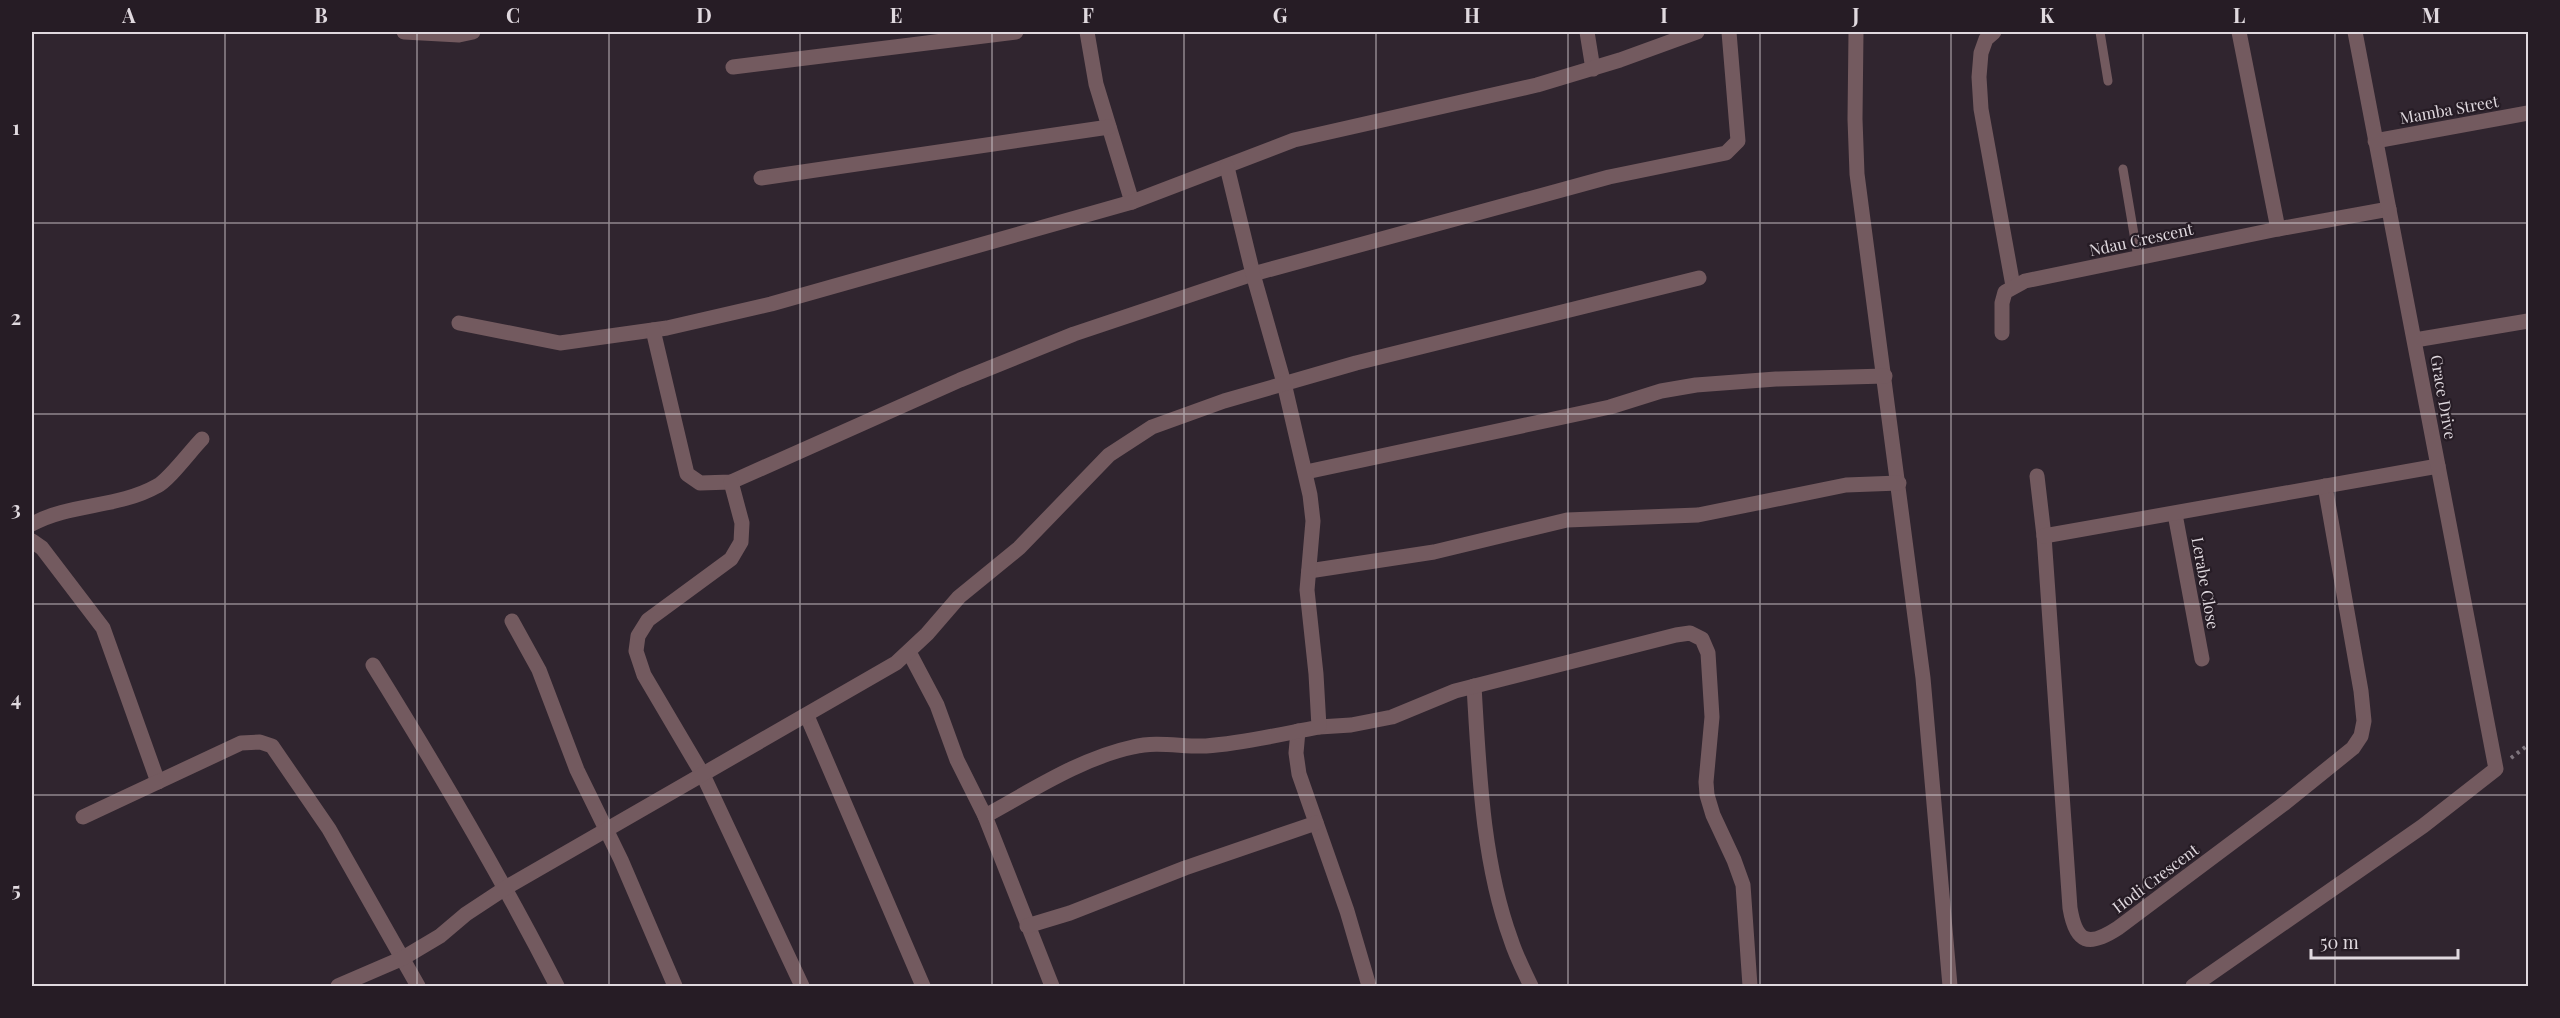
<svg xmlns="http://www.w3.org/2000/svg" width="2560" height="1018" font-family="'Playfair Display',serif">
<style>
.lines{fill:none;stroke-linecap:round;stroke-linejoin:round}
.path{stroke:#7e757d;stroke-width:4;stroke-dasharray:3 4.5;stroke-linecap:butt}
.lane{stroke:#735a5f;stroke-width:9}
.street{stroke:#735a5f;stroke-width:15}
.grid{fill:none;stroke:#e0d9df;stroke-width:1.5;stroke-opacity:0.55}
.labels{text-anchor:middle;dominant-baseline:central;stroke-width:4.5;stroke-linejoin:round;paint-order:stroke}
.street-label{font-size:16px;fill:#e0d9df;stroke:#261c25}
.neatline{fill:none;stroke:#e0d9df;stroke-width:2}
.grid-label{font-size:20px;text-anchor:middle;font-weight:bold;fill:#e0d9df}
</style>
<rect width="100%" height="100%" fill="#30252f"/>
<g class="lines">
<path class="path" d="M2511,758L2528,745"/>
<g class="lane">
<path d="M2100,32L2108,81"/>
<path d="M2123,169L2138,258"/>
</g>
<g class="street">
<path d="M404,32L459,35L473,32"/>
<path d="M1087,32L1096,84L1132,202"/>
<path d="M1587,32L1593,69"/>
<path d="M1856,32L1855,119L1857,174L1923,678L1950,986"/>
<path d="M1994,32L1986,39L1981,53L1979,77L1981,109L2013,286"/>
<path d="M2239,32L2278,229"/>
<path d="M733,67L1016,32"/>
<path d="M2375,141L2528,113"/>
<path d="M761,178L1109,127"/>
<path d="M459,323L560,343L667,328L771,304L1132,202L1294,140L1537,85L1620,60L1697,32"/>
<path d="M653,330L687,474L700,483L731,482L960,380L1074,334L1253,274L1609,177L1726,153L1738,141L1729,32"/>
<path d="M2002,333V303L2005,292L2025,281L2278,229L2389,209"/>
<path d="M2415,340L2528,321"/>
<path d="M1306,472L1610,407L1661,391L1696,385L1776,379L1885,376"/>
<path d="M2037,476L2044,536L2070,908C2076,944 2089,947 2118,928L2285,803L2353,748L2361,736L2364,721L2361,691L2325,486"/>
<path d="M731,482L742,523L741,542L731,559L648,620L638,636L636,651L644,675L703,775L802,986"/>
<path d="M2175,514L2202,659"/>
<path d="M32,524C70,503 118,508 157,486C169,480 191,450 202,439"/>
<path d="M2044,536L2438,466"/>
<path d="M32,541L42,548L103,628L158,782"/>
<path d="M1309,571L1434,552L1567,520L1698,515L1846,485L1899,483"/>
<path d="M512,621L539,670L577,770L621,860L675,986"/>
<path d="M909,652L937,705L957,760L985,816L1052,986"/>
<path d="M373,665C439,771 500,875 557,986"/>
<path d="M1474,686C1479,769 1482,861 1511,940C1516,956 1524,971 1531,986"/>
<path d="M807,716L923,986"/>
<path d="M1319,727L1351,725L1392,717L1455,691L1676,635L1690,633L1702,639L1708,653L1712,717L1706,782L1707,795L1713,815L1734,860L1743,885L1750,986"/>
<path d="M1298,731L1296,753L1299,774L1347,911L1369,986"/>
<path d="M985,816C1031,791 1081,758 1133,747C1157,741 1182,747 1206,746C1245,743 1282,734 1319,727L1316,674L1307,590L1313,521L1310,495L1284,383L1253,274L1227,167"/>
<path d="M83,817L241,743L260,742L272,746L329,829L418,986"/>
<path d="M1027,926L1070,913L1185,868L1316,823"/>
<path d="M338,986L403,958L440,936L466,914L507,887L896,663L927,634L959,597L1019,548L1109,455L1152,427L1224,401L1356,363L1699,278"/>
<path d="M2193,986L2423,826L2496,769L2355,32"/>
</g>
</g>
<path class="grid" d="M225,32V986M417,32V986M609,32V986M800,32V986M992,32V986M1184,32V986M1376,32V986M1568,32V986M1760,32V986M1951,32V986M2143,32V986M2335,32V986M32,223H2528M32,414H2528M32,604H2528M32,795H2528"/>
<g class="labels">
<g class="street-label">
<text transform="translate(2449 109) rotate(-10)">Mamba Street</text>
<text transform="translate(2141 239) rotate(-12)">Ndau Crescent</text>
<text transform="translate(2444 397) rotate(80)">Grace Drive</text>
<text transform="translate(2206 583) rotate(80)">Lerabe Close</text>
<text transform="translate(2155 878) rotate(-37)">Hodi Crescent</text>
</g>
</g>
<rect width="2560" height="1018" fill="none" stroke="#261c25" stroke-width="66"/>
<path d="M2311 949v9h147v-9" fill="none" stroke="#e0d9df" stroke-width="3"/>
<text x="2320" y="949" font-size="18" fill="#e0d9df" stroke="#261c25" stroke-width="4.5" paint-order="stroke">50 m</text>
<rect x="33" y="33" width="2494" height="952" class="neatline"/>
<g class="grid-label">
<text x="129" y="23">A</text>
<text x="321" y="23">B</text>
<text x="513" y="23">C</text>
<text x="704" y="23">D</text>
<text x="896" y="23">E</text>
<text x="1088" y="23">F</text>
<text x="1280" y="23">G</text>
<text x="1472" y="23">H</text>
<text x="1664" y="23">I</text>
<text x="1856" y="23">J</text>
<text x="2047" y="23">K</text>
<text x="2239" y="23">L</text>
<text x="2431" y="23">M</text>
<text x="16" y="135">1</text>
<text x="16" y="325">2</text>
<text x="16" y="516">3</text>
<text x="16" y="706">4</text>
<text x="16" y="897">5</text>
</g>
</svg>
